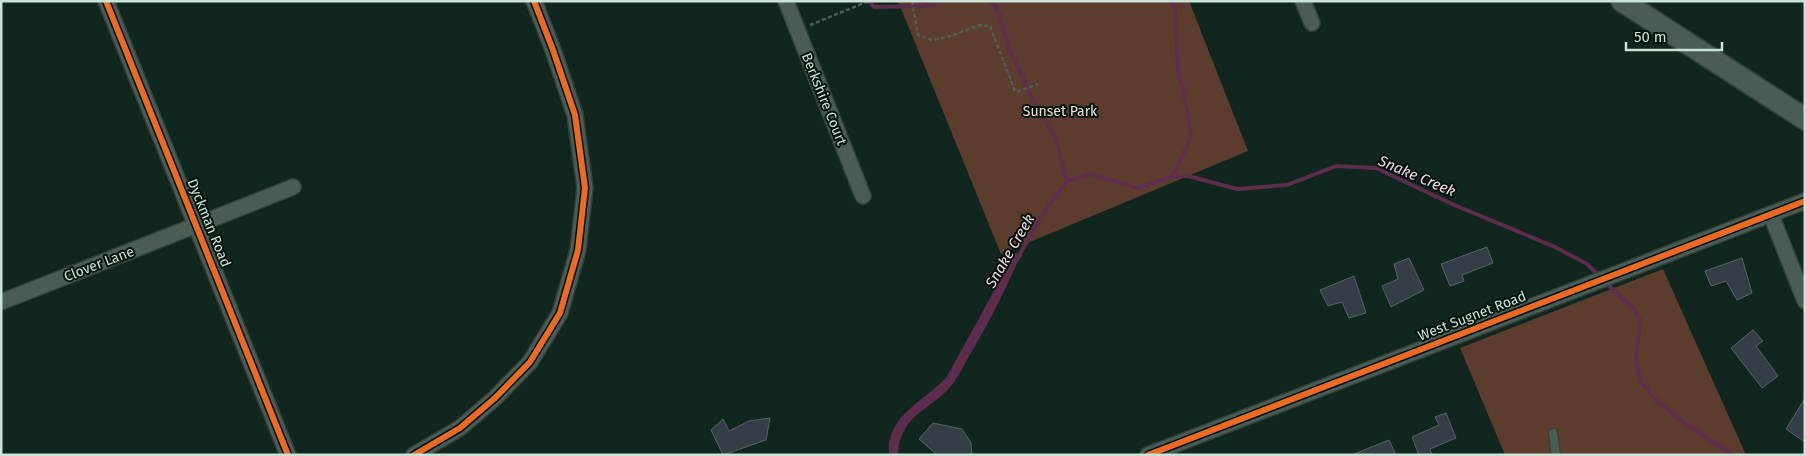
<svg xmlns="http://www.w3.org/2000/svg" width="1806" height="456" font-family="'Fira Sans',sans-serif">
<style>
.green{fill:#5b3c2d}
.water{fill:#5e2c4d}
.lines{fill:none;stroke-linecap:round;stroke-linejoin:round}
.stream{stroke:#5e2c4d;stroke-width:4}
.building{fill:#353e46;stroke:#586267}
.lane-casing{stroke:#31413a;stroke-width:10}
.street-casing{stroke:#31413a;stroke-width:18}
.secondary-casing{stroke:#31413a;stroke-width:24}
.path{stroke:#4f5f58;stroke-width:2.5;stroke-dasharray:4 2.5;stroke-linecap:butt}
.lane{stroke:#4a5c54;stroke-width:8}
.street{stroke:#4a5c54;stroke-width:15}
.secondary{stroke:#4a5c54;stroke-width:21}
.cycleway-casing{stroke:#02140b;stroke-width:9}
.cycleway{stroke:#ed6a23;stroke-width:6}
.labels{text-anchor:middle;dominant-baseline:central;stroke-width:4;stroke-linejoin:round;paint-order:stroke}
.street-label{font-size:14px;fill:#cae3d6;stroke:#02140b}
.park-label{font-size:14px;fill:#f2ddd5;stroke:#02140b}
.water-label{font-size:15px;font-style:italic;fill:#f7d2e7;stroke:#02140b}
</style>
<rect width="100%" height="100%" fill="#11261e"/>
<g class="green">
<path d="M898,1H1189L1248,151L1001,254Z"/>
<path d="M1663,269L1746,455H1505L1460,348Z"/>
</g>
<path class="water" d="M1015,253L1023,255L1017,263C1003,295 986,328 968,358C963,367 958,377 952,385C931,411 900,413 898,455H889C889,450 888,443 890,439C897,411 928,397 946,378Z"/>
<g class="lines">
<g class="stream">
<path d="M869,1L874,7L923,6L945,1"/>
<path d="M989,1L993,3L1000,16L1010,50L1031,96L1055,137L1067,181"/>
<path d="M1172,1L1175,8L1178,69L1187,108L1191,137L1173,176"/>
<path d="M1018,257L1045,211L1067,181L1089,174L1138,188L1173,176H1188L1237,189L1287,185L1336,166L1376,168L1452,204L1555,247L1587,264L1600,277"/>
<path d="M1605,282L1634,309L1640,320L1636,360L1641,383L1657,401L1681,420L1733,455"/>
</g>
</g>
<g class="building">
<path d="M1487,247L1493,263L1462,275L1464,281L1450,286L1441,264Z"/>
<path d="M1409,258L1424,290L1391,307L1382,286L1398,279L1394,264Z"/>
<path d="M1742,258L1752,293L1737,300L1726,281L1711,286L1705,271Z"/>
<path d="M1354,276L1366,313L1349,318L1342,302L1328,306L1320,290Z"/>
<path d="M1753,330L1763,341L1756,346L1778,376L1762,388L1731,348Z"/>
<path d="M1805,398V442L1786,429Z"/>
<path d="M1446,413L1456,438L1430,449L1432,455H1419L1412,437L1439,425L1435,417Z"/>
<path d="M770,418L766,440L723,455L711,430L723,419L729,431L749,421Z"/>
<path d="M933,423L962,429L971,443L972,455H937L919,439Z"/>
<path d="M1389,440L1396,455H1354V454Z"/>
</g>
<g class="lines">
<g class="lane-casing">
<path id="lane" d="M1553,433L1556,455"/>
</g>
<g class="street-casing">
<g id="street">
<path d="M106,1L288,455"/>
<path d="M786,1L863,196"/>
<path d="M1303,1L1312,23"/>
<path d="M1771,215L1805,301"/>
<path d="M1,302L293,187"/>
<path d="M414,455L460,428L495,398L530,362L560,313L578,250L585,188L575,115L553,50L534,1"/>
<path d="M1148,455L1805,201"/>
</g>
</g>
<g class="secondary-casing">
<path id="secondary" d="M1622,1L1805,119"/>
</g>
<g class="path">
<path d="M912,1L918,35L932,40L951,36L979,25L990,26L1015,91L1017,92L1038,84"/>
<path d="M810,25L869,1"/>
</g>
<use href="#lane" class="lane"/>
<use href="#street" class="street"/>
<use href="#secondary" class="secondary"/>
<g class="cycleway-casing">
<g id="cycleway">
<path d="M106,1L288,455"/>
<path d="M414,455L460,428L495,398L530,362L560,313L578,250L585,188L575,115L553,50L534,1"/>
<path d="M1148,455L1805,201"/>
</g>
</g>
<use href="#cycleway" class="cycleway"/>
</g>
<g class="labels">
<g class="street-label">
<text transform="translate(824 99) rotate(68)">Berkshire Court</text>
<text transform="translate(209 223) rotate(68)">Dyckman Road</text>
<text transform="translate(99 264) rotate(-21)">Clover Lane</text>
<text transform="translate(1472 316) rotate(-21)">West Sugnet Road</text>
</g>
<g class="park-label">
<text x="1060" y="111">Sunset Park</text>
</g>
<g class="water-label">
<text transform="translate(1417 176) rotate(23)">Snake Creek</text>
<text transform="translate(1010 251) rotate(-60)">Snake Creek</text>
</g>
</g>
<rect width="1806" height="456" fill="none" stroke="#cae3d6" stroke-width="5"/>
<path d="M1626 42v8h96v-8" fill="none" stroke="#cae3d6" stroke-width="2.5"/>
<text x="1634" y="42" font-size="15" fill="#cae3d6" stroke="#02140b" stroke-width="4" paint-order="stroke">50 m</text>
</svg>
